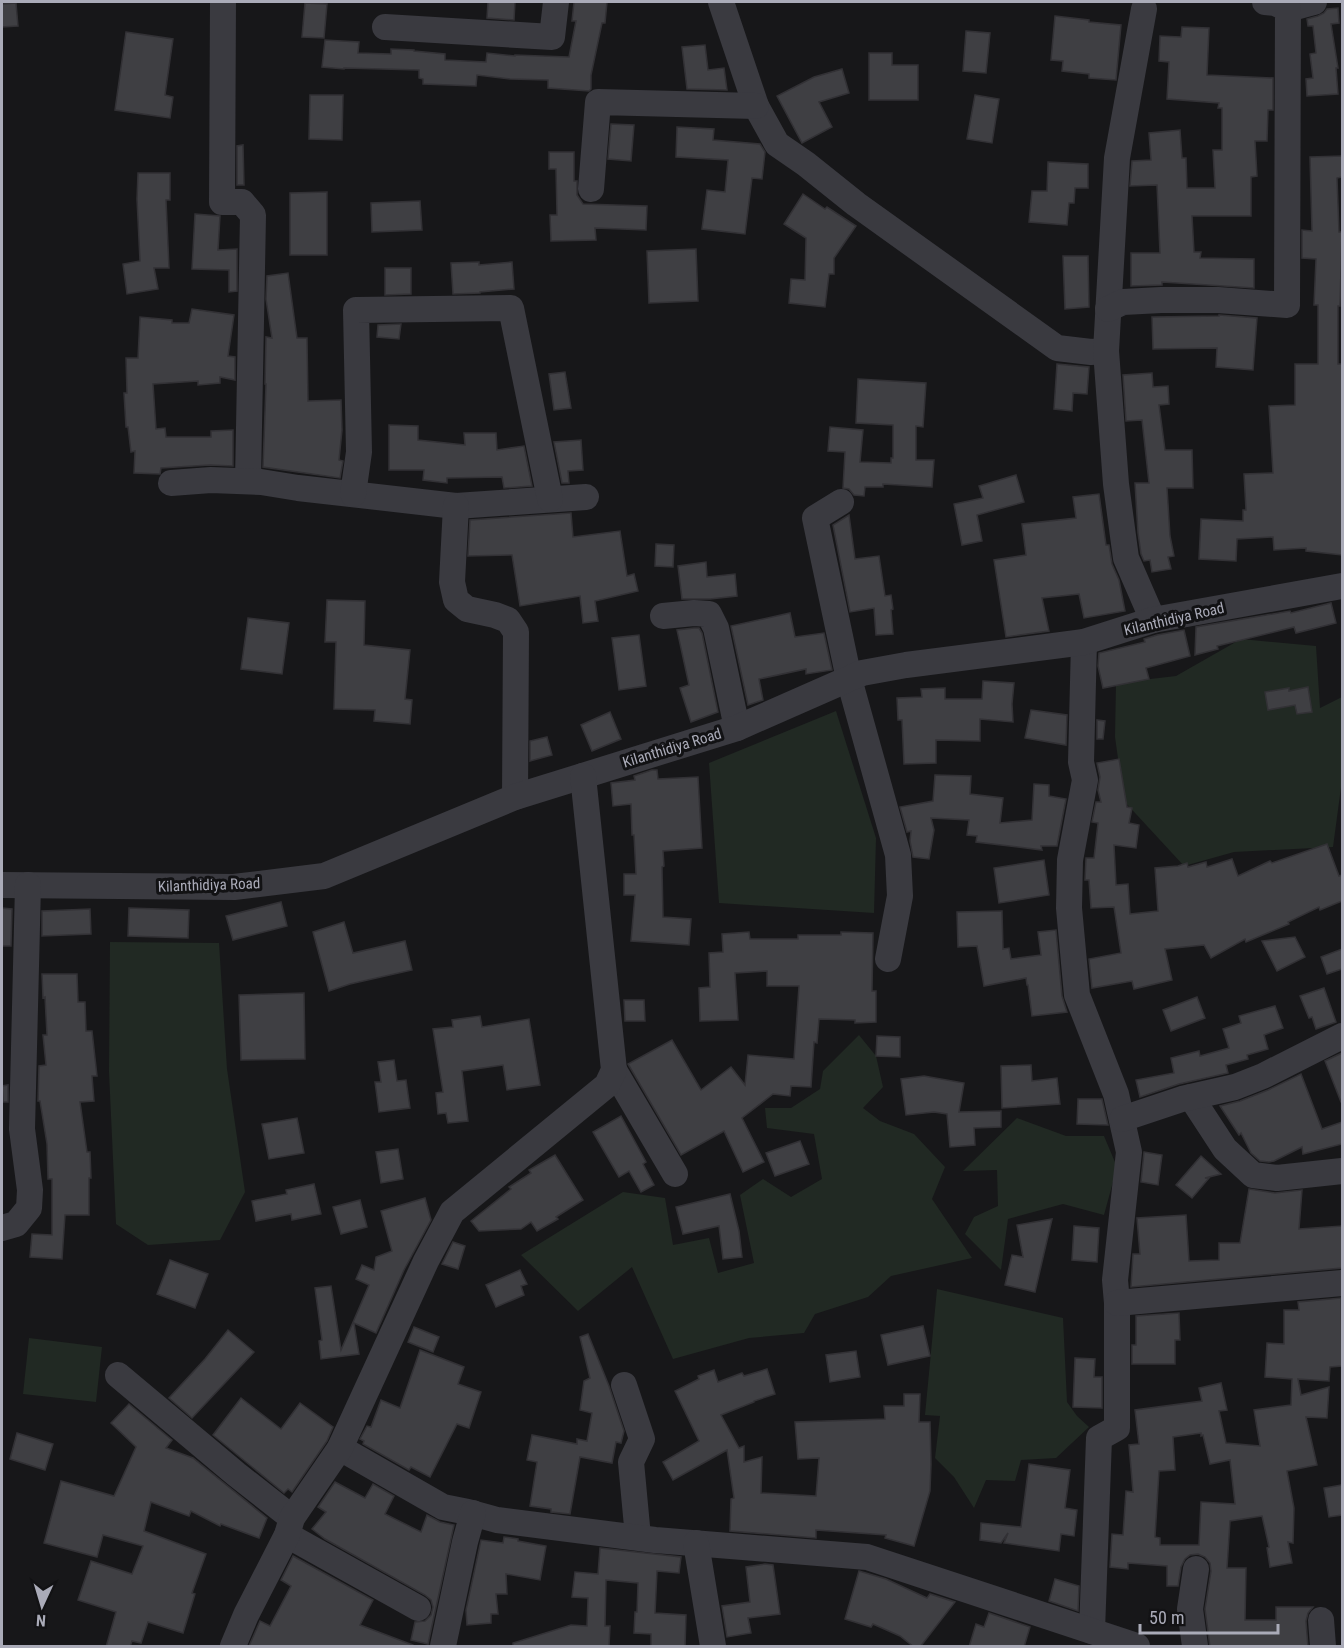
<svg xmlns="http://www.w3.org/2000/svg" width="1344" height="1648" font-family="'Roboto Condensed',sans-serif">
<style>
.green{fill:#212923}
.building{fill:#3f3f43;stroke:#323135;stroke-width:1.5;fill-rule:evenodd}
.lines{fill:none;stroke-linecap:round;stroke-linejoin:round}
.minor{stroke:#3a3a40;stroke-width:26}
.labels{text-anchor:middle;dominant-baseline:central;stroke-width:6;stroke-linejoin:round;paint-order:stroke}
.street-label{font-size:15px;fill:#aaabb8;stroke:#121214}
</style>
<rect width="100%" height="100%" fill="#171719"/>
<g class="green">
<path d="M1241,639L1316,646L1320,708L1342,697V780L1333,847L1234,852L1184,866L1124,801L1115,737L1116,683L1176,676Z"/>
<path d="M836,711L876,838L874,913L719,903L709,763Z"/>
<path d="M110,942L219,943L227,1069L245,1192L220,1240L148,1245L116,1224L109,1072Z"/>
<path d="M859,1035L876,1056L883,1087L863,1108L880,1121L914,1134L945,1167L932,1199L972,1258L891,1276L868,1297L815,1314L804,1333L749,1338L673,1359L632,1267L578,1311L521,1255L623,1192L665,1198L673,1245L709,1238L718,1273L754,1263L740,1195L763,1179L791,1197L822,1179L814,1134L767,1128L765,1108H791L820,1089L823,1071Z"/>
<path d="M1017,1118L1066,1136H1104L1117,1167L1104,1215L1063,1204L1008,1219L1001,1270L965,1234L974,1217L998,1206L997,1170L963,1171Z"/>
<path d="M937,1289L1063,1318L1067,1402L1077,1416L1089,1427L1056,1458L1021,1460L1015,1481L986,1480L974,1508L954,1477L935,1458L940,1416L925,1415Z"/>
<path d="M29,1338L102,1347L96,1402L23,1394Z"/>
</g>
<g class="building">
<path d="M488,2H515L514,20L487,18Z"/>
<path d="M574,2H607L605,23H602L591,75V89L589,91L548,88V80L510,79L477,75L476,86L423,84V79L419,78V70L344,68V69L322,67L325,40L359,42L358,53L391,54V49L414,50V51L445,54V60L486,62L487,53L515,56V55L569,57L576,21H572Z"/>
<path d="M16,3L18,26L2,27V4Z"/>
<path d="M305,3L327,4L324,38L302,37Z"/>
<path d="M1338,8L1339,23L1331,24L1338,68H1336L1338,94L1307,96L1306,79L1313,78L1310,54L1316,53L1313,26H1308L1307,19L1318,16L1324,13L1327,9Z"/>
<path d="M1055,16L1089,20V22L1121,25L1116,80L1089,78V74L1062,71L1063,61L1051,60Z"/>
<path d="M1182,27L1209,28L1207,75L1273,78V110H1268L1267,141H1255L1257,176L1251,177V216H1192L1194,252H1201L1200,258L1254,259V288L1162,282V285L1131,286V253H1160L1157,185L1130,186L1132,161L1151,160L1149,133L1180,130L1182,158H1186L1187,188H1215L1213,150H1222V108H1218L1219,103L1167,99L1169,62L1159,61L1160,36L1181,37Z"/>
<path d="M966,31L990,33L986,73L963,71Z"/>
<path d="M126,32L173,39L165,95L173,97L170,118L115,110Z"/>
<path d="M705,45L708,70L724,68L727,90L687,89L682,47Z"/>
<path d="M869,53H892V65H918V100H869Z"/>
<path d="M842,69L849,93L819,102L832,127L802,143L777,96L814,77Z"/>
<path d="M310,95H343L342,140L309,139Z"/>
<path d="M975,95L999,99L992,143L967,139Z"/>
<path d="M611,124L634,125L631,161L608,159Z"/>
<path d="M677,127L714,129L713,140L760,144L765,152L762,179L752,178L745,234L702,229L707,190L725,192L728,160L676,157Z"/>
<path d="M243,145L244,185H237V146Z"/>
<path d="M549,152H574V181H577V195L583,204L647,206L646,230L595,228L596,240L551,241L550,215H557L556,169H549Z"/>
<path d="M1342,156V177L1337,178L1339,232H1342L1340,306H1338V364H1342V555L1306,551V548L1274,550L1273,537L1237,539L1236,561L1199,559L1201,519L1243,521V510H1246L1244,474L1273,473L1269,406L1295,405V364H1318V305H1314L1316,259L1302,258V230L1312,231L1310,157Z"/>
<path d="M1048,162L1088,164V188H1075L1074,203H1069L1067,225L1029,222L1032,191H1047Z"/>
<path d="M138,173H170V200H166L169,268H154L158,289L127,294L123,264L140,261L137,199Z"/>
<path d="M327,192V255H290V193Z"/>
<path d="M803,194L825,209L827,207L856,226L834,258V274H829L825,307L789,303L791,279L805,280L806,238L784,224Z"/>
<path d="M420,201L422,230L372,232L371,203Z"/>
<path d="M195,214L220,216L218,250L237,249V291L229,292V270L192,269Z"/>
<path d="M696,249L698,301L649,303L647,251Z"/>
<path d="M1063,256H1088L1089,307L1065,309Z"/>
<path d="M479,262V265L512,262L514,289L480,292V293L453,294L451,263Z"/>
<path d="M385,268H411V294L385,295Z"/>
<path d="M288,273L297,338H307L308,401L341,400L342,430L339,460L343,461L340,478L263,467L266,384H265L266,337L272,338L266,299L267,276Z"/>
<path d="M192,309L234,315L228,356L235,357V380L220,377V383L198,385V381L153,384L156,429L165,428L166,437H211V431L233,430V466L210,465L161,468L160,474L134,473L135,451L131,452L128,427H126L124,393H127L126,358H138L140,317L172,320V323H189Z"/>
<path d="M1219,315L1257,318L1253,370L1216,367L1217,348L1153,349L1152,317L1219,316Z"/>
<path d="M401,324L399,339L377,337L378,325Z"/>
<path d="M1057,364L1089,367L1087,394L1073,393L1072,411L1054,409Z"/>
<path d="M565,372L571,408L554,410L549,374Z"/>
<path d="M1152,373L1153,387L1168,386L1169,404L1159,405L1165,450H1192L1193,488H1167L1170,536L1174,556L1168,557L1171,569L1152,572L1150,560L1144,561L1141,554L1138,533L1135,483H1149L1142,420L1126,421L1123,375Z"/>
<path d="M858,379L926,383L923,427L916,426V460H934L932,487L883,484V487H865L864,496L854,495L849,489L843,488L845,452L828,451L830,427L863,430L860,462L891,463V458H893V425L856,423Z"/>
<path d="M389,425L418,426V440L465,445L464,433H496L497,450L524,446L532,486L504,488L502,477L447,478V483L423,480L424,470H389Z"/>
<path d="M581,440L583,470L568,471L569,483H562L554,442Z"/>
<path d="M1016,475L1024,502L977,515L982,541L962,545L954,504L983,498L979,486Z"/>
<path d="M1099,494L1106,545H1109L1112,564L1119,580L1125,611L1084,618L1079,594L1042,598L1049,631L1006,637L994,560L1026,555L1022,524L1076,518L1073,497Z"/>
<path d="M571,513L573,537L620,531L627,576L634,574L638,591L595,601L598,621L583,623L580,596L520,606L512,555L468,556L470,520Z"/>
<path d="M849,515L855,559L879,556L885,596L891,595L893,609L891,610L893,634L876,635L874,608L850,612L833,525Z"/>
<path d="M656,544L674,545L673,567L655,566Z"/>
<path d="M706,562L707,577L735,574L737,596L710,599H682L678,566Z"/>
<path d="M327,600L365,601L364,645L410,650L405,699L412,700L410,724L374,721L375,710L334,709L336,642H325Z"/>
<path d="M1331,603L1336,623L1296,633L1294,627L1217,646L1218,649L1195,655L1196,627L1290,611L1291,613Z"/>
<path d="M790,613L795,637L824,633L832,670L806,674V669L759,679L763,700L748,705L731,626Z"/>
<path d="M248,618L289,623L282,674L241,669Z"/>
<path d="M694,628H699L702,633L718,712L691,722L680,688L689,685L677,630Z"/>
<path d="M1184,630L1190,656L1146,668L1149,679L1103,688L1098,666L1099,653L1145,642L1144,639L1157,635Z"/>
<path d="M639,635L646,686L619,690L612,638Z"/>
<path d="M983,681L1014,683L1012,704L1013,722L980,719V741L936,740V763L904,764L902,720H898L897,698L922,697L921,689L945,688V699H982Z"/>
<path d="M1308,687L1312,712L1297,714L1295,705L1268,710L1265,692L1289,688V691Z"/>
<path d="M1031,710L1067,715L1066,745L1025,738Z"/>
<path d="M610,712L621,739L592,751L581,725Z"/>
<path d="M1097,720L1105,721L1103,739H1097Z"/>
<path d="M547,737L552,755L530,761V741Z"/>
<path d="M1119,759L1127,807L1132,808L1129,823L1139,825L1136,848L1114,845L1116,885L1128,884L1130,914L1158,911L1155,868L1178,866L1187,863L1188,867L1206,862L1207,867L1232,859L1238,876L1270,861L1272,863L1327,844L1339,876L1342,875V901L1320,910L1319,907L1288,922L1289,924L1246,942L1245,939L1211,958L1204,945L1165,949L1172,980L1134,989L1132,981L1092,988L1089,959L1121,953L1114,907L1091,908L1089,880H1085L1086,858H1094L1098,823L1092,822L1096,802H1101L1098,790L1100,777L1097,763Z"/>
<path d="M652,770H657L658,779L698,777L702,848L663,851L664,866L662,867L663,917L691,919L689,945L631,941L635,895H624V874H636L634,835H632L631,804L613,806L611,783L635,780L634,776Z"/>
<path d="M935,775L971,776L970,794L1003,798L1000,823L1032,820L1034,784L1049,785V796L1066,799L1057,846H1041L1042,850L976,842L977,836L967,835L969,820L931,818L934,830L929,859L913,857L910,841L911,831L907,832L900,807L933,801Z"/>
<path d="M1044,860L1049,895L999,903L994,868Z"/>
<path d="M281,902L287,926L233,940L226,916Z"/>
<path d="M2,908L12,909L11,946H2Z"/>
<path d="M129,908L189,910L188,938L128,936Z"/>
<path d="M90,909L91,934L42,936V911Z"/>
<path d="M1002,911L1003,949L1009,948L1011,959L1041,955L1038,932L1056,930L1062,996L1067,1012L1032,1016L1028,985H1027L1026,978L984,986L977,946L958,947L957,912Z"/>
<path d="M344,922L353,953L405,941L412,970L350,984L329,991L313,932Z"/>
<path d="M749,932L750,939H798V935H841V932L873,933L872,991H876V1022L855,1023V1020L819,1019L817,1043L814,1042L811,1087L791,1086L790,1096L773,1094L742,1118L764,1162L743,1172L724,1131L681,1155L628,1064L672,1040L701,1090L731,1067L745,1085L748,1055L794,1059L799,986H767V971L735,973L738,1020L700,1021L699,988L710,987L709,953L723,952L722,934Z"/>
<path d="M1295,937L1305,957L1277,971L1262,941Z"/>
<path d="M1342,949V969L1327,974L1321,957Z"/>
<path d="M42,974H77L78,1002H85L86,1031H92L97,1076H92L94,1101L80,1102L87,1152H90L91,1178H89V1215H65L62,1259L30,1257L32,1234L52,1235V1179H48L47,1144L40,1101H38L39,1066L46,1065L43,1035H47L45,997L43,998Z"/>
<path d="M1324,988L1336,1022L1316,1029L1312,1017L1309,1018L1300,996Z"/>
<path d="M304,993L305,1059L241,1060L239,995Z"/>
<path d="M1197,997L1205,1018L1171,1031L1163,1010Z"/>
<path d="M624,1000H644L645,1021H625Z"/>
<path d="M1275,1006L1283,1028L1264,1035L1268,1049L1247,1055L1248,1059L1226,1065L1228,1073L1179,1084L1140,1097L1136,1080L1174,1073L1171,1058L1199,1051L1200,1056L1229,1048L1223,1029L1241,1023L1239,1016Z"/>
<path d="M480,1016L482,1027L529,1019L540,1085L507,1090L503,1065L462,1071L468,1121L448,1123L446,1113L438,1114L436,1093L443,1092L433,1029L453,1027L452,1020Z"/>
<path d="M877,1036L900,1037V1057L876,1056Z"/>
<path d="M1342,1053V1102H1341L1325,1061Z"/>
<path d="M394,1060L397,1081L406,1080L410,1108L379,1112L375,1082H381L378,1062Z"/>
<path d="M1031,1065L1032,1081L1057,1078L1060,1104L1002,1108L1001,1066Z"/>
<path d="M1301,1074L1322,1129L1342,1122V1144L1303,1154L1302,1147L1274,1161L1269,1162L1260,1161L1251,1153L1241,1133L1239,1135L1220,1106L1240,1101L1268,1090Z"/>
<path d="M924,1076L964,1083L959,1112L1001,1111V1127L974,1128L975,1145L950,1147L947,1114L934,1112L906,1115L901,1079Z"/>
<path d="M8,1085V1102H3L2,1086Z"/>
<path d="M1078,1099H1102L1108,1125L1077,1124Z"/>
<path d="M621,1116L646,1162L643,1164L654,1185L641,1192L629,1171L619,1177L593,1132Z"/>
<path d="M297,1118L304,1153L269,1159L262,1124Z"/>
<path d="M800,1141L809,1164L775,1176L766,1153Z"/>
<path d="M398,1149L403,1179L381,1183L376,1152Z"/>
<path d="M1144,1152L1162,1155L1158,1185L1141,1182Z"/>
<path d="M555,1155L583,1200L556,1217L558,1219L537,1231L531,1222L521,1229L479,1231L471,1221L511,1189L509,1187L531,1173L529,1170Z"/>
<path d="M1201,1156L1221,1174L1205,1178H1209L1192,1198L1176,1185Z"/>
<path d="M314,1184L321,1214L292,1220L291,1214L256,1221L252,1201L287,1194L286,1190Z"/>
<path d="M1249,1189L1275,1193L1302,1190L1299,1229L1342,1226V1268L1131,1287L1133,1254H1140L1137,1218L1186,1215L1189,1261L1219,1260V1243H1240Z"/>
<path d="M730,1194L739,1231L742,1257L723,1259L719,1226L683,1234L676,1207Z"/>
<path d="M425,1198L431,1220L404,1270L376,1333L354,1323L359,1354L321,1359L319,1341L322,1340L315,1288L331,1286L341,1350L369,1285L356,1279L362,1265L374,1270L376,1257L392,1251L381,1211Z"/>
<path d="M360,1200L367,1227L341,1234L333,1207Z"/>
<path d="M1052,1219L1035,1292L1005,1285L1012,1255L1023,1257L1017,1225Z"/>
<path d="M1074,1226L1099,1228L1097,1262L1072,1260Z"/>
<path d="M453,1242L465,1246L458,1269L442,1264Z"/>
<path d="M170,1260L208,1274L195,1308L157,1294Z"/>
<path d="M520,1270L527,1284L521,1286L524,1295L496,1307L486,1285Z"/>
<path d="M1341,1298L1342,1366L1330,1367L1329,1381L1298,1379L1301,1395L1329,1387L1327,1418L1306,1417L1317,1465L1287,1471L1294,1508L1293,1543L1288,1542L1292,1563L1270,1567L1267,1548L1269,1547L1262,1516L1230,1521L1227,1568H1246L1245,1620H1276V1607H1313L1308,1613L1306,1621L1308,1647H1210L1205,1609L1211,1571L1210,1563L1205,1557L1198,1554L1190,1555L1185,1559L1181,1567L1178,1586H1167V1566L1128,1563V1569L1110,1567L1112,1534L1123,1535L1126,1491L1133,1492L1129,1445L1139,1444L1135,1410L1202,1401L1199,1388L1221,1383L1227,1410L1219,1411L1226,1443L1260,1446L1254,1410L1291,1405L1292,1379L1265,1377L1267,1343L1284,1344V1310H1299L1298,1302ZM1201,1433V1436L1203,1435L1210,1464L1230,1460L1235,1504L1201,1502L1199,1545H1160V1538L1155,1537L1159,1471L1175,1470L1173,1437Z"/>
<path d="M1179,1313L1180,1340H1175V1364H1132V1345H1136V1316Z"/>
<path d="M923,1326L930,1356L888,1365L881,1335Z"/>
<path d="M414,1327L439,1337L433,1352L408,1342Z"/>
<path d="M228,1330L254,1352L192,1418L169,1398L205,1359Z"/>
<path d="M588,1334L609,1386L624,1431L621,1443L616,1442L612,1463L580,1457L570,1514L551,1512V1509L530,1506L537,1462L527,1460L532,1435L577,1444V1439L587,1441L592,1413L580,1410L584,1381L590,1378L580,1337Z"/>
<path d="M420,1350L464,1367L458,1384L481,1392L469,1428L457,1424L430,1477L411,1467L409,1470L363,1444L364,1441L360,1439L367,1426L371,1427L381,1400L400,1408Z"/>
<path d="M856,1351L860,1377L830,1382L826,1355Z"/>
<path d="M1075,1358L1095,1359L1094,1377H1102V1408L1073,1407Z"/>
<path d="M767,1369L775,1394L754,1401V1402L721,1415L739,1448L744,1446V1462L762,1457L761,1493L816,1496L819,1458L798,1459L795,1422L885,1419L884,1406H904V1394H920L919,1422H930L931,1464L930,1491L914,1546L885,1538L886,1535L816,1530V1538L730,1531L731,1499L734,1498L727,1450L673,1480L663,1462L699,1441L675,1391L699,1379L698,1376L714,1370L718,1382L742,1373L744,1376Z"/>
<path d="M241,1398L281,1429L300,1403L333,1427L327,1441L292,1492L288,1489L284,1493L213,1435Z"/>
<path d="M129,1404L172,1440L166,1448L193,1458L267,1518L259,1538L221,1524L220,1526L191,1511L189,1516L151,1502L144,1531L206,1554L192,1593L195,1594L183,1633L148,1622L141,1643L132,1641L130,1647H106L116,1612L78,1600L91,1561L132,1574L143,1546L103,1535L97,1557L44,1543L61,1481L114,1496L136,1447L111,1423Z"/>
<path d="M17,1433L53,1444L45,1470L10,1459Z"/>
<path d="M1029,1464L1070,1470L1065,1508L1077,1510L1074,1536L1061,1534L1059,1551L1004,1543L1008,1533L1001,1543L980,1540L981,1523L1021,1527Z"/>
<path d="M335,1482L365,1498L373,1484L394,1496L385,1514L421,1532L427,1515L440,1522L454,1525L428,1644L411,1640L415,1622L425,1621L431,1615L433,1607L431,1600L425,1595L325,1539L312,1529L326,1512L318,1507Z"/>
<path d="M1342,1485V1515L1329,1517L1324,1488Z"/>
<path d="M504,1537L518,1539V1541L546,1546L540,1580L506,1574L507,1594H496L498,1614H491V1623L467,1625L466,1610L481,1540L503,1543Z"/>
<path d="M600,1548L681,1557L679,1573L657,1571L655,1613L686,1615L685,1647H651V1634L634,1633L635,1612H637L638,1583L606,1580L605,1626H610L609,1647H513V1643L571,1625L587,1626L588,1598L572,1597L575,1572L598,1574Z"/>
<path d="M293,1556L373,1600L360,1625L413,1645V1647L249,1646L260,1621L270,1626L291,1586L281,1580Z"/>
<path d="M765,1564L773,1565L780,1614L748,1618L751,1633L727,1637L722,1606L750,1602L746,1567Z"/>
<path d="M859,1571L886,1579L927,1598L930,1594L955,1602L920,1647H914L900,1636L873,1624L871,1627L845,1619Z"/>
<path d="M1055,1579L1079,1586L1078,1611L1049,1601Z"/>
<path d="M989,1613L1030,1627L1024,1647H969L976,1624L984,1627Z"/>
</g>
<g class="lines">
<g class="minor">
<path d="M223,2L222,202H242L253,215L248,481"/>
<path d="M721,2L756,106L777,144L806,164L856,204L1057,348L1091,352L1106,351"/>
<path d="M1144,9L1117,158L1106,351L1116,484L1126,558L1153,620"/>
<path d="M1288,9L1314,2"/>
<path d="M385,27L552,37L556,2"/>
<path d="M591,189L598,102L756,106"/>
<path d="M1108,309L1123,302L1161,300H1218L1287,305L1288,9L1275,3L1265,2"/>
<path d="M171,483L211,480L261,482L298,488L456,506L586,497"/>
<path d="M353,494L359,452L356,310L511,308L550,499"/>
<path d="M841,502L815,518L849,679L898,855L900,896L888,959"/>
<path d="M456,506L452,582L456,600L467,609L495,615L508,620L516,632L515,797"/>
<path d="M663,616L694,613L709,614L716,628L737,728"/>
<path d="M1084,642L1081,762L1085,780L1070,860L1069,908L1077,995L1116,1094L1129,1152L1115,1280L1117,1303V1428L1099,1438L1092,1631"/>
<path d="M2,885L234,887L324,876L515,797L737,728L862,673L906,665L1084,642L1153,620L1342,586"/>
<path d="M614,1070L675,1174"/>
<path d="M1191,1097L1225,1149L1253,1175L1277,1178L1342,1171"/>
<path d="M1122,1119L1182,1099L1235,1087L1263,1076L1342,1036"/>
<path d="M2,1228L16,1224L29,1208L30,1190L22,1129L28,885"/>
<path d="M1117,1303L1342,1283"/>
<path d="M118,1375L236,1474L292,1518"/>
<path d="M624,1385L642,1439L631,1462L638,1537"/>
<path d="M340,1448L443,1507L468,1512L497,1520L655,1540L867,1557L1137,1646"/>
<path d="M287,1535L418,1608"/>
<path d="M696,1543L713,1646"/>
<path d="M1321,1620L1323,1646"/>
<path d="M233,1646L246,1615L287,1535L292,1518L340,1448L426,1261L452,1212L607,1085L614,1070L583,776"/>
<path d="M443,1646L465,1542L473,1513"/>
<path d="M1195,1646L1190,1609L1196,1569"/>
</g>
</g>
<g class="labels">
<g class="street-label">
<text transform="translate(1174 619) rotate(-13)">Kilanthidiya Road</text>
<text transform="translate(672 748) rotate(-17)">Kilanthidiya Road</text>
<text transform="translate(209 885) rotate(-2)">Kilanthidiya Road</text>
</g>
</g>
<rect width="1344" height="1648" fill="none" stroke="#aaabb8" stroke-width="6"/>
<g transform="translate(42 1606) rotate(184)" stroke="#121214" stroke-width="4.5" paint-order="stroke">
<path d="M0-4.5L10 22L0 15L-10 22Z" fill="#aaabb8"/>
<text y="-9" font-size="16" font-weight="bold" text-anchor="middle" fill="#aaabb8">N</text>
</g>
<path d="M1140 1624v9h138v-9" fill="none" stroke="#aaabb8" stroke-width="3"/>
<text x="1149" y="1624" font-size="18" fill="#aaabb8" stroke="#121214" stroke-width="4.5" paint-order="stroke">50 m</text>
</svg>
